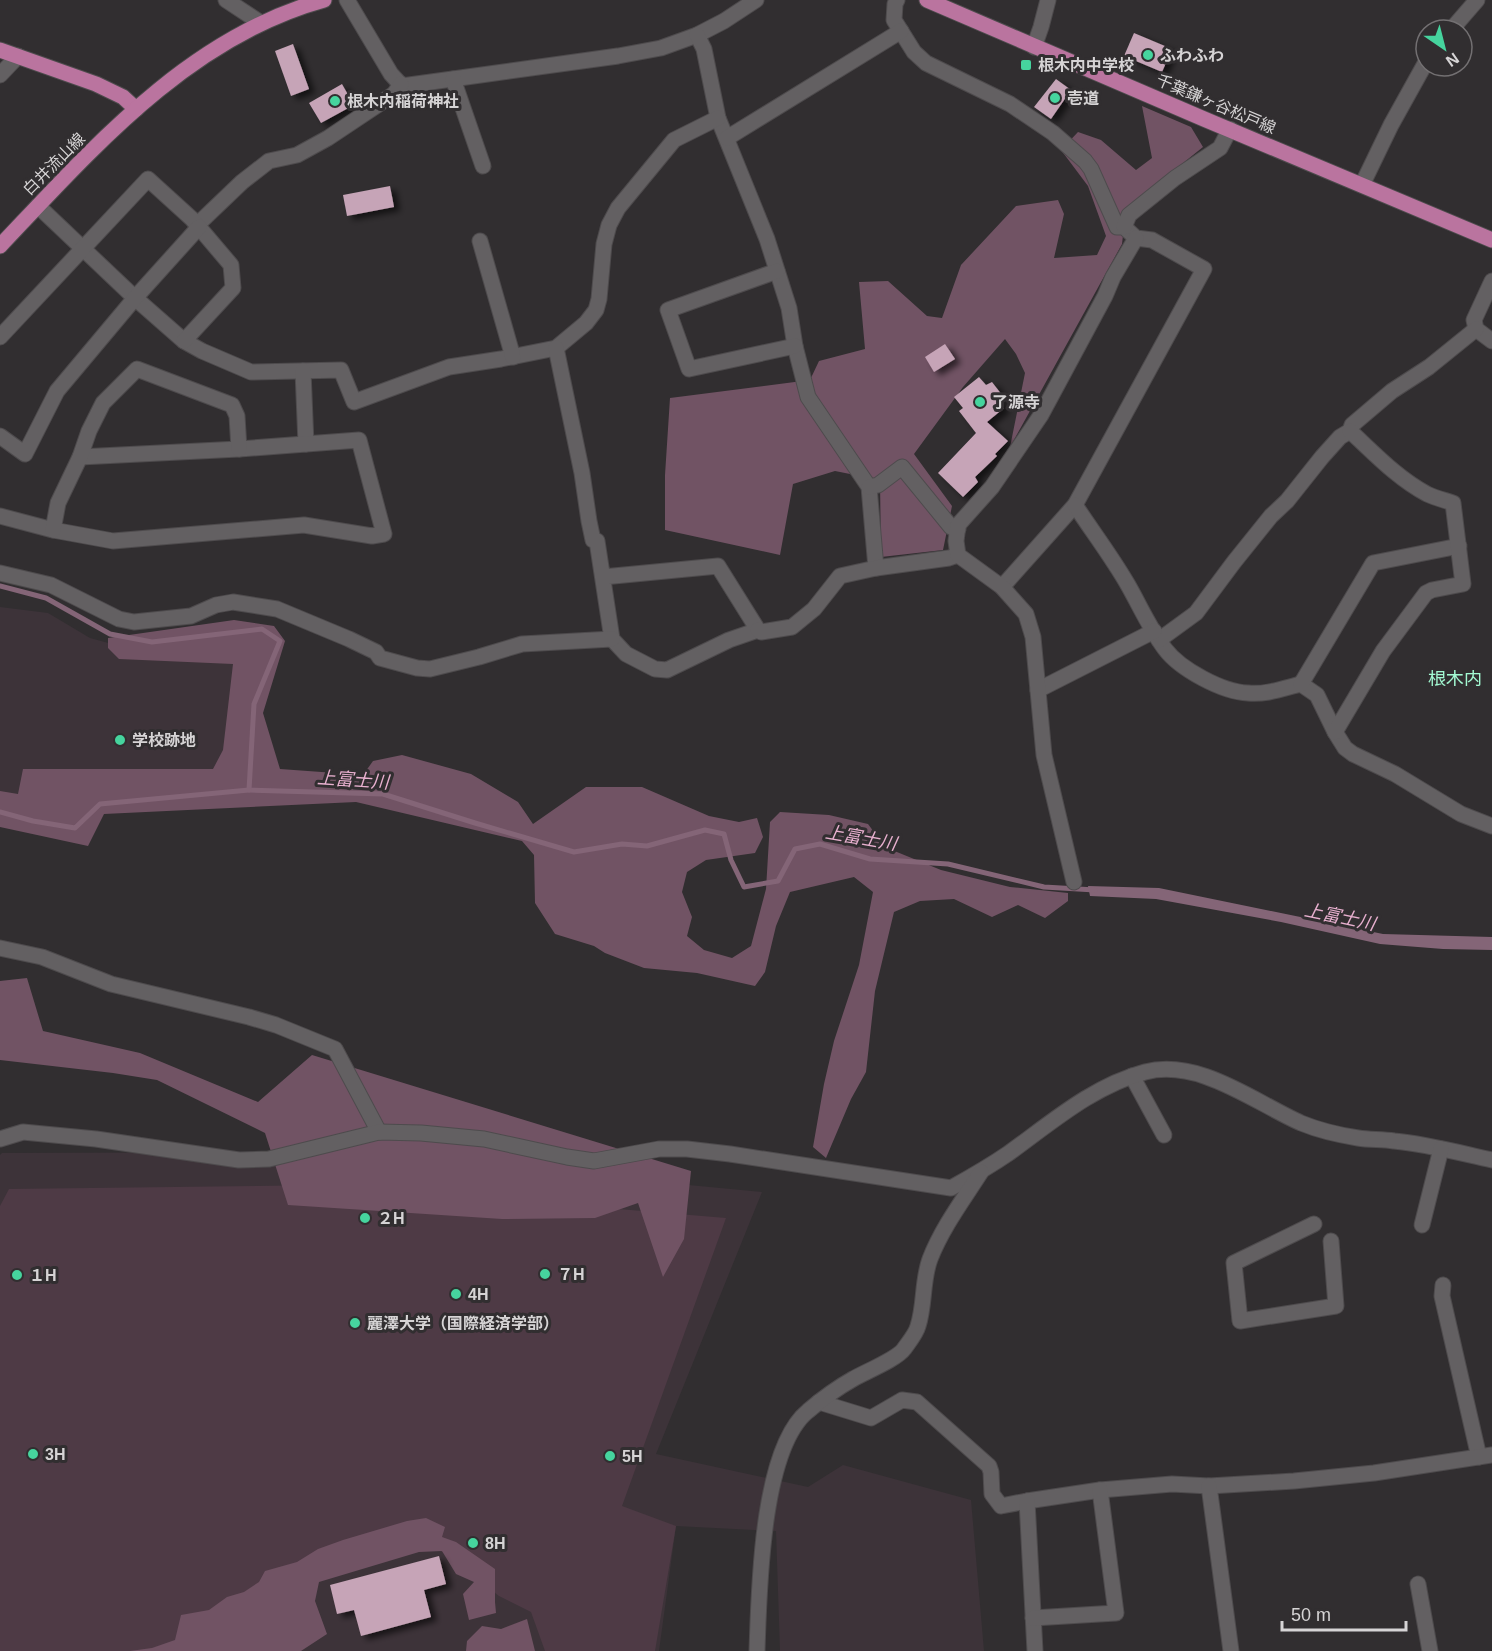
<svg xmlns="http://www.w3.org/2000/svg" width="1492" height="1651" font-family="Arial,'Noto Sans JP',sans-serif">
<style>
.built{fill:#3d3339}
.green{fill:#4e3a45}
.forest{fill:#715364}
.water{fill:#846577}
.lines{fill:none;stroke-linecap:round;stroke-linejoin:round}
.stream{stroke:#846577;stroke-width:5}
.building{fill:#c6a4b7;filter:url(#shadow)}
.minor-casing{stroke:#4e4b4d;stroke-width:17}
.major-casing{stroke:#4e4b4d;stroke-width:17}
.minor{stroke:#636062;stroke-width:15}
.major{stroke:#ba749f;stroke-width:15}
.poi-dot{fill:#46d49e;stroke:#312e30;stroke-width:2}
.labels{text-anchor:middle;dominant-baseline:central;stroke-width:6;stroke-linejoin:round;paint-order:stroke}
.poi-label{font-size:16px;font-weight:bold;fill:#d6d4d5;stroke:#312e30;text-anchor:start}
.street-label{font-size:16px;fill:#d6d4d5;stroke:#312e30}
.neighbourhood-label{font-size:18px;fill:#a3f9d2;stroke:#312e30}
.water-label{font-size:18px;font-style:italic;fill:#e8b0cf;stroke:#312e30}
</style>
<defs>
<filter id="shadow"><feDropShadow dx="6" dy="4" stdDeviation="3" flood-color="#0009"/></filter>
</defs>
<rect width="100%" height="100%" fill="#312e30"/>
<g class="built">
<path d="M0,607L48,613L90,638L123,647L257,642L237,776L0,798Z"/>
<path d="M342,1152L762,1192L656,1454L808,1487L843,1465L971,1500L984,1651H780L776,1531L676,1526L659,1651H0V1155L2,1153Z"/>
</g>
<path class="green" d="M333,1185L726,1218L622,1506L676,1526L655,1651H545L531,1612L499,1596L419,1534L171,1651H0V1206L9,1189Z"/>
<g class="forest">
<path d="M1142,106L1191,127L1203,147L1126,209L1122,244L1010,447L1025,373L1016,354L1005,339L963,387L914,454L952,506L943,550L881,557L880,480L835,471L793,484L780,555L665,530V475L670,398L810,380L819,361L865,349L859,282L888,281L927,316L942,318L961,265L1016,206L1058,200L1064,214L1054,258L1097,255L1106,236L1088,186L1061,150L1078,132L1101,140L1136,170L1152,158Z"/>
<path d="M234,620L274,626L285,641L263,713L280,769L363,775L373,761L402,755L471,774L518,802L533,824L586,787H642L709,816L739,822L757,818L763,837L755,853L706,860L687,872L682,892L692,917L687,936L704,950L732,958L751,946L766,889L770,822L780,812L829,815L868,824L877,836L892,850L941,870L1010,887L1068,893V901L1045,918L1018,905L992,917L954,899L920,901L894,912L875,991L866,1072L851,1099L826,1158L813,1147L824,1084L834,1041L859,965L873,892L854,877L790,892L776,926L765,972L755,986L697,973L644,968L605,953L594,946L555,934L535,903L534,855L522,841L356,802L104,814L88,846L0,827V791L18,794L23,769H213L223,750L233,664L119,659L108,648V638Z"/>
<path d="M27,978L43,1031L140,1053L258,1102L312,1055L691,1171L684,1239L663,1277L638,1203L595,1218L502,1219L288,1205L265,1133L157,1080L113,1073L0,1060V981Z"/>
<path d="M426,1518L445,1527L442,1537L456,1542L495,1569V1602L496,1613L469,1620L463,1594L474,1582L456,1574L442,1551L419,1552L319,1582L315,1601L327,1634L301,1651H130L152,1648L175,1640L181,1615L209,1610L227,1597L244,1592L259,1582L265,1571L297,1562L318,1549L343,1540L407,1521Z"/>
<path d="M527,1619L535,1651H466L467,1641L482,1626L501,1629Z"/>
</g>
<path class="water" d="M1088,886L1159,888L1383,934L1492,937V950L1443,949L1380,944L1281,922L1156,899L1090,896Z"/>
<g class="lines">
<g class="stream">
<path d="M0,586L46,598L110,634L152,642L262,629L280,641L254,704L249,790L383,794L475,823L574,852L622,844L647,846L705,830L724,834L731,860L744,887L778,881L795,849L820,844L870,859L948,864L1044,887L1095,890"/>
<path d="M0,812L33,821L75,828L100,804L249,790"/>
</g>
</g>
<g class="building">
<path d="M1134,33L1172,49L1162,72L1124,56Z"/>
<path d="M293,44L309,89L291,96L275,51Z"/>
<path d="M1056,79L1071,90L1051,119L1034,107Z"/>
<path d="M342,84L351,100L349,101L352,106L321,123L309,103Z"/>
<path d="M390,186L394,207L347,216L343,195Z"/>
<path d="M945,344L955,359L934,372L925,357Z"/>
<path d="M979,377L986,385L992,382L1002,395L998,399L1004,408L987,422L1008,441L995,454L997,456L975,477L978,482L963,497L938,473L976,433L959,411L963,408L954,397Z"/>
<path d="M439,1556L446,1584L424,1590L431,1617L361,1636L354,1610L337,1614L330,1585Z"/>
</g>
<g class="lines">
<g class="minor-casing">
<g id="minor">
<path d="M226,0L261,23"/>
<path d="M347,0L391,74L402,86L618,56L661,48L697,35L724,21L756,0"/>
<path d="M897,0L895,4L894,20L914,52L926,63L1010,104L1053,133L1085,161L1091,169L1117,227H1124L1136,238L1152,240L1204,269L1075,505L1002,587"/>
<path d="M1451,30L1477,0"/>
<path d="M697,35L704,49L718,118L767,239L789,308L795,346L808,397L869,487L876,568"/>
<path d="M1034,47L1041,27L1048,0"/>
<path d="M0,75L18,56"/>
<path d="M453,79L483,166"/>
<path d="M727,138L901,31"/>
<path d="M1362,185L1391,125L1426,62"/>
<path d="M38,206L135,298L184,341L202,351L251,372L341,370L354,402L449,367L501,359L556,348L586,323L596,310L599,299L604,244L609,225L618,208L674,140L718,118"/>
<path d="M197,225L242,182L269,161L297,155L328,138L394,94L401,84"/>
<path d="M1124,227L1129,215L1175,178L1220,148L1230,129"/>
<path d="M480,241L513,357"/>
<path d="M777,271L668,310L689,369L795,346"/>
<path d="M1492,281L1474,320L1476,329L1492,341"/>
<path d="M0,337L148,179L192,219L231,265L233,288L184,341"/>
<path d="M556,348L582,473L589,521L593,540L597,541L612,639L626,654L655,669L667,670L729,640L758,630L718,566L603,577"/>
<path d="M303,371L306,444"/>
<path d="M0,436L25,454L57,391L135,298L199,227"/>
<path d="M869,487L878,485L902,467L951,527L958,529"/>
<path d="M1075,505C1092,531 1112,557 1128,585C1140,606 1150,629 1165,649C1180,669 1222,692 1248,693C1266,695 1284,688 1301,684L1317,695L1335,732L1345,748L1353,754L1395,774L1461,814L1492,826"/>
<path d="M0,516L53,530L113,541L304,525L372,536L384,534L359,440L239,449L80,457"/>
<path d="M53,530L58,503L80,457L89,431L103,403L137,369L232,405L237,416L239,449"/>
<path d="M0,573L51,585L119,619L134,622L191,616L216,605L233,602L277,609L349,639L376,652L380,658L417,668L430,669L479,657L522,644L612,639"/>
<path d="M758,630L761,632L792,627L814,609L840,576L876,568L949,558L958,555"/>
<path d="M1159,640L1196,613L1234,562L1271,516L1287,501L1322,457L1340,437L1350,431L1352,425L1392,391L1429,367L1476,329"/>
<path d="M1301,684L1373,563L1459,546"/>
<path d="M1038,690L1154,631"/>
<path d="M1335,732L1383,651L1426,593L1432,590L1463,584L1453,503C1444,500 1435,498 1427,494C1397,478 1374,453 1350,431"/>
<path d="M1074,882L1044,755L1033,637L1026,614L1002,587L958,555L956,541L958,525L992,487L1041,415L1105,296L1113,277L1136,238"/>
<path d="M0,948L42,957L111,984L249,1017L276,1025L335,1049L379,1132"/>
<path d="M1132,1076L1164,1135"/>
<path d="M0,1139L23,1132L96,1139L239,1160L269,1159L379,1132L421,1133L484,1139L567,1157L594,1161L659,1149H687L730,1154L951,1188C971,1177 990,1166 1009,1153C1052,1122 1093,1086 1145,1072C1199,1058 1254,1102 1301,1123C1318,1130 1339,1135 1358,1138C1370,1140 1382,1139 1394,1141C1427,1144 1460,1153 1492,1160"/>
<path d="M1314,1224L1234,1263L1240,1321L1336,1306L1331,1241"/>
<path d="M1422,1225L1441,1149"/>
<path d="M1443,1285L1442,1296L1479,1457"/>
<path d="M819,1402L871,1418L902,1400L917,1402L989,1466L991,1472L992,1494L1001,1506L1027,1501L1100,1490L1172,1484L1209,1486L1294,1481L1374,1473L1492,1455"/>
<path d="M1209,1486L1231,1651"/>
<path d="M1027,1501L1035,1651"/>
<path d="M1418,1584L1430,1651"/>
<path d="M1033,1618L1116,1613L1100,1490"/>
<path d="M757,1651C759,1592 761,1449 808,1411C822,1399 837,1388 853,1379C865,1372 897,1359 904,1349C908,1343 916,1334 918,1326C925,1305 922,1280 930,1259C942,1228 963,1200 981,1172"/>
</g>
</g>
<g class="major-casing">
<g id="major">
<path d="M927,0L1204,119L1492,240"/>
<path d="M0,50L96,84L123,97L136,109"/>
<path d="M0,246C92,149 189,37 324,0"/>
</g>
</g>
<use href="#minor" class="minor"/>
<use href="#major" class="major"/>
</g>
<g class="poi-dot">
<circle cx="1148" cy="55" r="6"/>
<rect x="1020" y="59" width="12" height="12" rx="3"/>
<circle cx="1055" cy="98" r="6"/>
<circle cx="335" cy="101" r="6"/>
<circle cx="980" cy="402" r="6"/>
<circle cx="120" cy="740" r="6"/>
<circle cx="365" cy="1218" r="6"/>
<circle cx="545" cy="1274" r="6"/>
<circle cx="17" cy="1275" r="6"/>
<circle cx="456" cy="1294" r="6"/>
<circle cx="355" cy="1323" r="6"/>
<circle cx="33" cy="1454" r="6"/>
<circle cx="610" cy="1456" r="6"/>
<circle cx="473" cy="1543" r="6"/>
</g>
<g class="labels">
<g class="poi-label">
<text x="1160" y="55">ふわふわ</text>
<text x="1038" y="65">根木内中学校</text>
<text x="1067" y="98">壱道</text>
<text x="347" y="101">根木内稲荷神社</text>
<text x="992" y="402">了源寺</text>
<text x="132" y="740">学校跡地</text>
<text x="377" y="1218">２H</text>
<text x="557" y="1274">７H</text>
<text x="29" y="1275">１H</text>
<text x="468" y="1294">4H</text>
<text x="367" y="1323">麗澤大学（国際経済学部）</text>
<text x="45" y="1454">3H</text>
<text x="622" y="1456">5H</text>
<text x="485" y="1543">8H</text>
</g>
<g class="street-label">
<text transform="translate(1216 104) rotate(23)">千葉鎌ヶ谷松戸線</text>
<text transform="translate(54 164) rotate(-45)">白井流山線</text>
</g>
<g class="neighbourhood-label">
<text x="1455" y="679">根木内</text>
</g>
<g class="water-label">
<text transform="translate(353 780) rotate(4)">上富士川</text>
<text transform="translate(861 838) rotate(10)">上富士川</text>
<text transform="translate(1340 917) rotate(12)">上富士川</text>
</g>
</g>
<g transform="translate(1444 48) rotate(145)"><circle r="28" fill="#312e30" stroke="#737072" stroke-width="1.5"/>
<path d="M0-4.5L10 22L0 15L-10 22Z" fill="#46d49e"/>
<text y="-9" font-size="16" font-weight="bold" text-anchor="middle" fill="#d6d4d5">N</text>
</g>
<path d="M1282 1621v9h124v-9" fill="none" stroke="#d6d4d5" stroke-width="3"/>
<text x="1291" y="1621" font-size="18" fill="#d6d4d5" stroke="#312e30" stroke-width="4.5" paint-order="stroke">50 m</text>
</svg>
